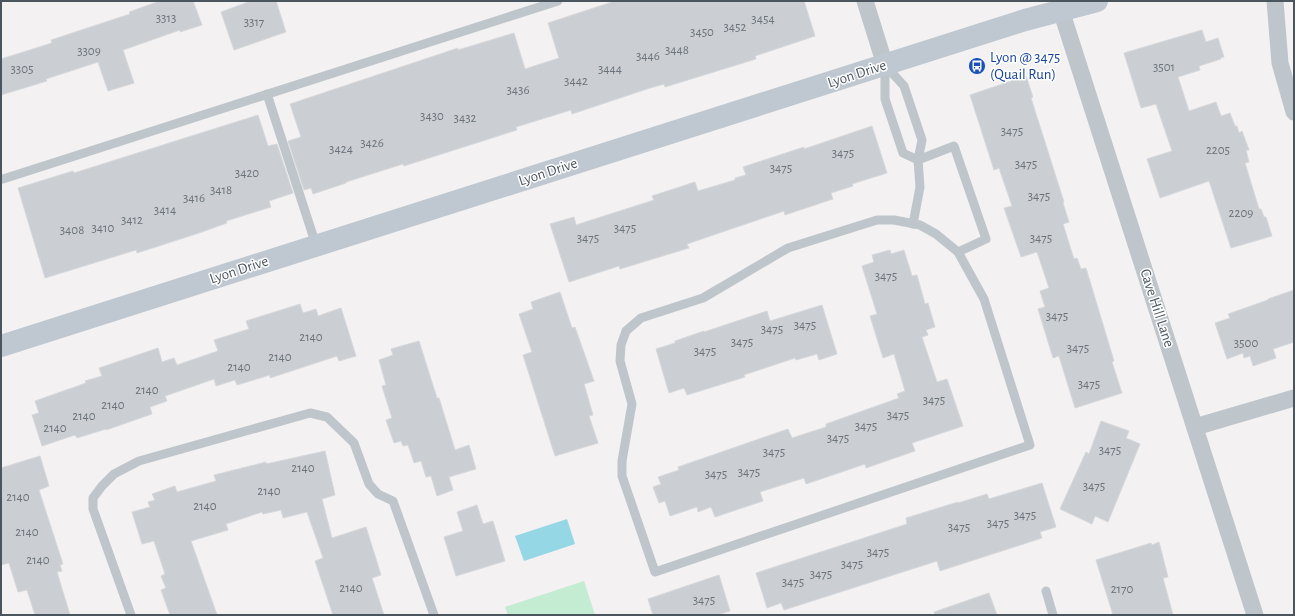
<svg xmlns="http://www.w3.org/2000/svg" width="1295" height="616" font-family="'Alegreya Sans',sans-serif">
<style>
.green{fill:#c4ecd2}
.water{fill:#95d7e5}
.building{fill:#cbced3;stroke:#d6d8dc}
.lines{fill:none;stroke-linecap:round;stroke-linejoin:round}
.lane{stroke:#bec6cc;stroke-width:9}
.street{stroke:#bec6cc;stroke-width:17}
.secondary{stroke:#bfc8d1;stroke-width:22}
.labels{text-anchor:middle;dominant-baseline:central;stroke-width:3;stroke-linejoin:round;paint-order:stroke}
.number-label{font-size:13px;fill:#6a737a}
.transit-label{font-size:15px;fill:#164399;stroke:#fff;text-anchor:start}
.street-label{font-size:15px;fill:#4a555d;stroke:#fff}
</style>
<rect width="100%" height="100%" fill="#f3f1f1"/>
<path class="green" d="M584,581L595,615H508L505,607Z"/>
<path class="water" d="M567,519L575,544L524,561L515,536Z"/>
<g class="building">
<path d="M160,1H193L202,25L180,32V30L123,50L134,83L108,91L98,62L46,79L47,81L1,95V59L52,43L51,40L130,14L129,12Z"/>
<path d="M251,1H276L286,32L234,50L221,12Z"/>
<path d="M615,1H804L815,36L755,56L756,59L665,87L664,84L650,88L572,114L571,110L516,127L517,130L404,166L403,164L346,182V183L313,194L311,188L304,190L288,141L301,137L290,104L458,48V50L514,33L525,69L559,58L548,23Z"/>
<path d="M1202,30L1206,42L1218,38L1224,57L1220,58L1221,59L1199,66L1200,70L1178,77L1189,111L1216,102L1221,116L1230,113L1235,126H1237L1239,133L1242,131L1249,150H1246L1249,162L1245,163L1259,209H1261L1264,217H1266L1272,236L1231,248L1209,181L1160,198L1147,159L1172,151L1156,104L1141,108L1124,53Z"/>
<path d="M1026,76L1033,97L1031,98L1064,202L1063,203L1069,222L1063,224L1074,259L1077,258L1081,269L1086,268L1114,361L1112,362L1122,393L1075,408L1059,356L1053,358L1038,309L1045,307L1040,291L1049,288L1037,252L1021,257L1004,208L1012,206L999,168L994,170L970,95Z"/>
<path d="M258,115L268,146L277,144L293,193L269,201L271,207L226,221L227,223L196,234L137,253L136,250L45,278L18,188L73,171L74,173Z"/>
<path d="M872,126L887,173L852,184L853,186L831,193L833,199L785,215L784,211L687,244L689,248L620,269L619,266L569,282L550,224L574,217L576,225L654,200L652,196L695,182L698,191L735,180V178L746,175L743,167L804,147V149Z"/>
<path d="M890,250L891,254L904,250L912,276L917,275L925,304L928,303L935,327L926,330L928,335L922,337L937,382L947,379L963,426L912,443L915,451L866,468L865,464L806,484L804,478L760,492L763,501L715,517L711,507L698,512L697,507L670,516L665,501L659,503L653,487L661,484L658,477L679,470L678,467L788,429L792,438L826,427V424L899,398L897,394L905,391L894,354L883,358L870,316L877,314L862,266L874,262L872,255Z"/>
<path d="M1294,290V342L1273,349L1276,358L1253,366L1250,356L1244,358L1243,353L1227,359L1215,323L1230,318L1228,314L1268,300V299Z"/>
<path d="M560,292L572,328L575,327L594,381L584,384L593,415L589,416L598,443L555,456L523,355L532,352L519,314L533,309L531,302Z"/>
<path d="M300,304L303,313L316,309L318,316L341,308L356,356L339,361L337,356L270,378V375L237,385L235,380L216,386L214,379L165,396L167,401L150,407L152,414L106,430V429L77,438L75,435L42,446L32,415L39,413L35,401L86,383L85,381L102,376L99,368L158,348L162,362L174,358L177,365L218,351L214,340L249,329L246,321Z"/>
<path d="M822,305L837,354L819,360L817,354L796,360L795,358L744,375L745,377L687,395L684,388L669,393L656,349L675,343V341L704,331V332L767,311L770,321Z"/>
<path d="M419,341L437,398H439L455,450L469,445L476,469L449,477L453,490L437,496L431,476L426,477L421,461L414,463L408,445L403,446L401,441L394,443L386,420L392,418L382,386L386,385L379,360L393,355L391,349Z"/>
<path d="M1101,421L1129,431L1126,438L1140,444L1108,522L1095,516L1092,524L1060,509L1086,452L1089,454Z"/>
<path d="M325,451L335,495L322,499L332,538L366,527L381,575L372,578L384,615H333L315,561L323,558L307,512L283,518L281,510L263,514L262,512L226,524L228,530L191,541L217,615H170L161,590L166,588L161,576L165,574L154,541L142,544L132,512L150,507L148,502L155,500L152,494L175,486L177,492L216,481L214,475L266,462V464Z"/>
<path d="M40,456L49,486L39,490L63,564L60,565L62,571L57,572L70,615H35L27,590L18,592L9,563L1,565V468Z"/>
<path d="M1042,483L1056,527L1040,532L1042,538L940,571L937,561L784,610L781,603L767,608L756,573L907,524L906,518L958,502V503L987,494L989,499Z"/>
<path d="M477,505L483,524L493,521L505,561L456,576L444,537L463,531L457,512Z"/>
<path d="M1159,542L1168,577L1163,578L1173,615H1113L1096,560L1151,543L1152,545Z"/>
<path d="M719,575L730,611L717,615H653L648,599Z"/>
<path d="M989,593L997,615H935L934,612Z"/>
</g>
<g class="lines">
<g class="lane">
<path d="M885,65V99L903,153L918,160L954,146L986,239L958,252"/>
<path d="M885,65L904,86L922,140L918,160L920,187L913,224"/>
<path d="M267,94L316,245"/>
<path d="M3,179L558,1"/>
<path d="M877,220H894L920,225L936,234L958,252L984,299L1030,445L655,572L622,476V461L632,404L620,361L621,345L626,331L641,318L703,298L788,248Z"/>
<path d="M1046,591L1053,615"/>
<path d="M131,615L93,509V498L102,486L114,474L139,461L310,413L327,417L354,443L369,484L378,494L393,501L434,615"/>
</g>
<g class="street">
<path d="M865,1L885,65"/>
<path d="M1058,1L1255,615"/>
<path d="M1275,1L1280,63L1294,112"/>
<path d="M1195,427L1294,398"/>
</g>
<path class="secondary" d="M1,346L1025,20L1097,1"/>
</g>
<defs>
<g id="bus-disc" transform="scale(0.9)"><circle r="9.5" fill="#1a4fb4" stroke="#fff"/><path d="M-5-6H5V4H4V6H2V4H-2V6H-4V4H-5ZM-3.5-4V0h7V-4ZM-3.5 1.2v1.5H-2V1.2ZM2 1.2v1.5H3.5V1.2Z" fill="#fff"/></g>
</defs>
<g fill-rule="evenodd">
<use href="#bus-disc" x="977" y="66"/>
</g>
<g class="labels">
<g class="number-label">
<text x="166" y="18">3313</text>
<text x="763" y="19">3454</text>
<text x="254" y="22">3317</text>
<text x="735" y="27">3452</text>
<text x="702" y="32">3450</text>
<text x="677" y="50">3448</text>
<text x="89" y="51">3309</text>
<text x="648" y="56">3446</text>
<text x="1164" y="67">3501</text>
<text x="22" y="69">3305</text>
<text x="610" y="69">3444</text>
<text x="576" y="81">3442</text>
<text x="518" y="90">3436</text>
<text x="432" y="116">3430</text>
<text x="465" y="118">3432</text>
<text x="1012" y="131">3475</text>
<text x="372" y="143">3426</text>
<text x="341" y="149">3424</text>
<text x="1218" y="150">2205</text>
<text x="843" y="153">3475</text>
<text x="1026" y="164">3475</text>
<text x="781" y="168">3475</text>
<text x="247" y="173">3420</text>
<text x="221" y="190">3418</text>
<text x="1039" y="196">3475</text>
<text x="194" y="198">3416</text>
<text x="165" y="210">3414</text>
<text x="1241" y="213">2209</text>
<text x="132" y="220">3412</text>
<text x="103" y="228">3410</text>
<text x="625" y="228">3475</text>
<text x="72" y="230">3408</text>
<text x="588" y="238">3475</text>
<text x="1041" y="238">3475</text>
<text x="886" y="276">3475</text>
<text x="1057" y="316">3475</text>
<text x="805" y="325">3475</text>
<text x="772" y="329">3475</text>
<text x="311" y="337">2140</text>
<text x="742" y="342">3475</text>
<text x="1246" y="343">3500</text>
<text x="1078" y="348">3475</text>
<text x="705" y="351">3475</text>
<text x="280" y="357">2140</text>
<text x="239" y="367">2140</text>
<text x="1089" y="384">3475</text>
<text x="147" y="390">2140</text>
<text x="934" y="400">3475</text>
<text x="113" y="405">2140</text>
<text x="898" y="415">3475</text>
<text x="84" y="416">2140</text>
<text x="866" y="426">3475</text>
<text x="55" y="428">2140</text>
<text x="838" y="438">3475</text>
<text x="1110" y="450">3475</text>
<text x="774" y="452">3475</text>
<text x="303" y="468">2140</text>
<text x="749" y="472">3475</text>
<text x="716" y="474">3475</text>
<text x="1094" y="486">3475</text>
<text x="269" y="491">2140</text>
<text x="18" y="497">2140</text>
<text x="205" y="506">2140</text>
<text x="1025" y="515">3475</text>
<text x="998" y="523">3475</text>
<text x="959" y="527">3475</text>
<text x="27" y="532">2140</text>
<text x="878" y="552">3475</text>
<text x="38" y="560">2140</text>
<text x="852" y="564">3475</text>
<text x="821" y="574">3475</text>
<text x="793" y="582">3475</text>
<text x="351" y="588">2140</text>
<text x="1122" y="589">2170</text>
<text x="704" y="600">3475</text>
</g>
<g class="transit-label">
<text x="990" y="57">Lyon @ 3475<tspan x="990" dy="17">(Quail Run)</tspan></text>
</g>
<g class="street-label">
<text transform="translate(857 74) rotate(-18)">Lyon Drive</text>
<text transform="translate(548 172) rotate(-18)">Lyon Drive</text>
<text transform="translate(239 270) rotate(-18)">Lyon Drive</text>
<text transform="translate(1157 308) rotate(72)">Cave Hill Lane</text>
</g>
</g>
<rect width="1295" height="616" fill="none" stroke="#4a555d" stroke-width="4"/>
</svg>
